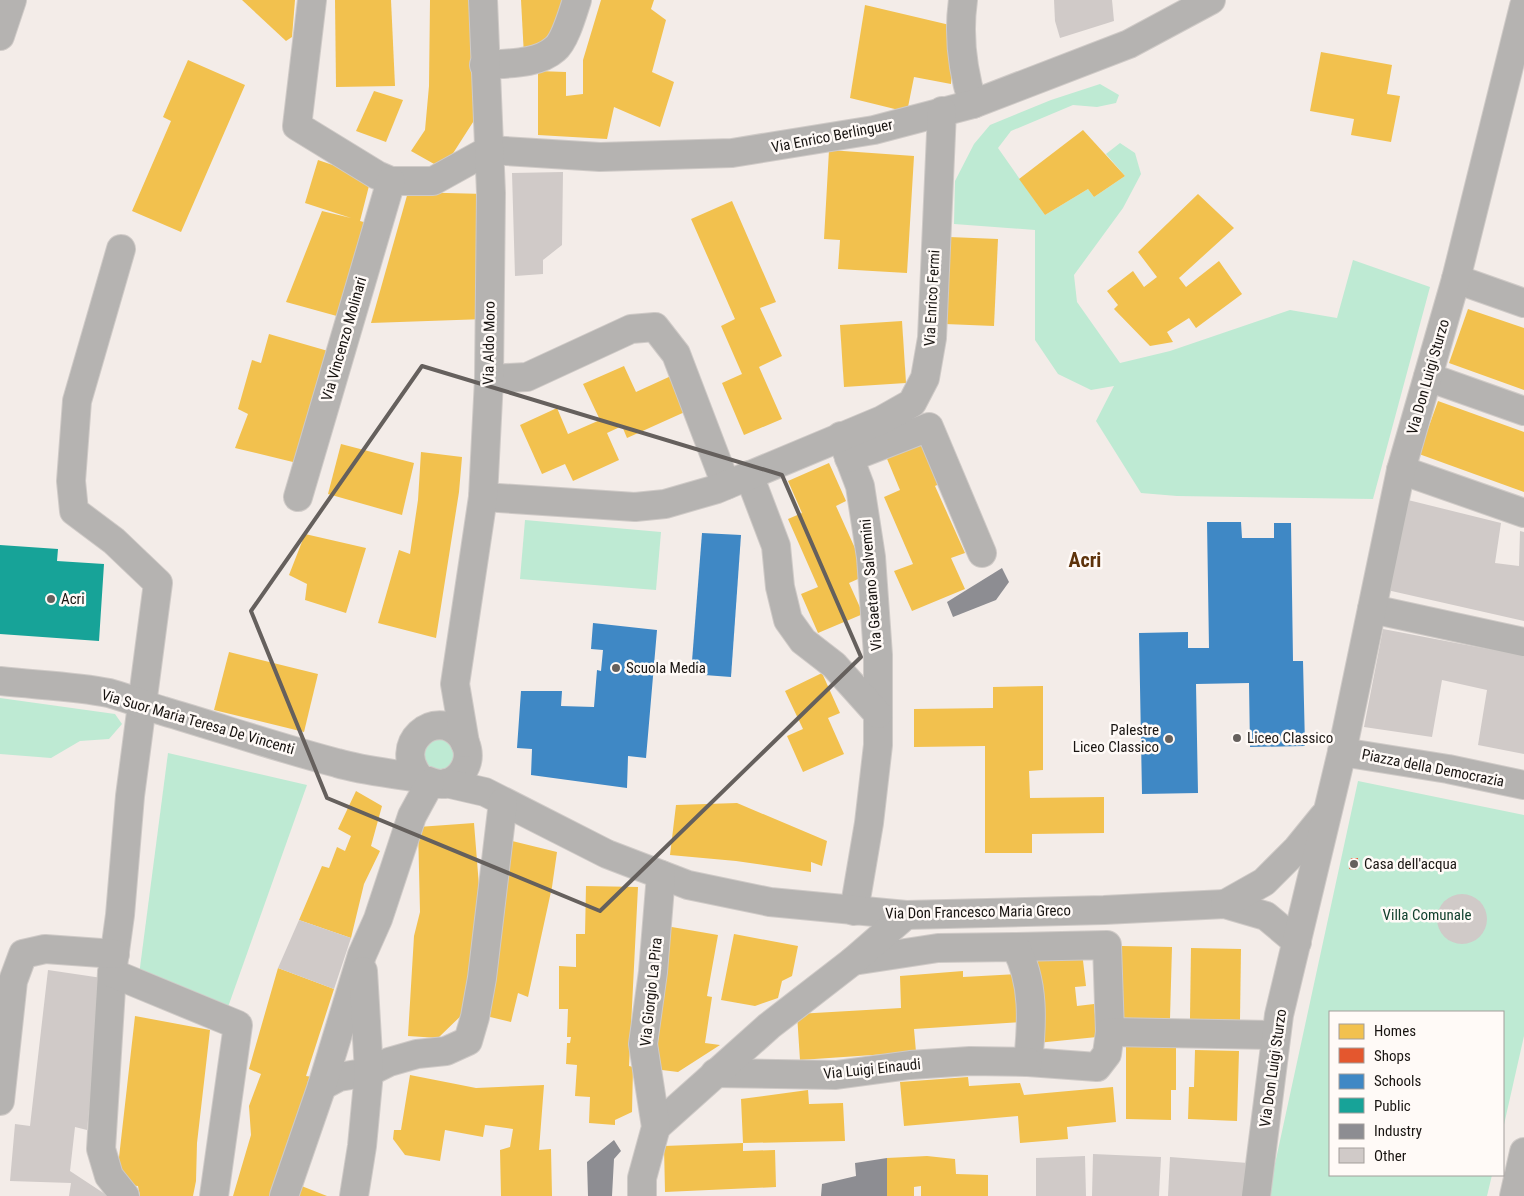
<svg xmlns="http://www.w3.org/2000/svg" width="1524" height="1196" font-family="'Roboto Condensed',sans-serif">
<style>
.green{fill:#beead3}
.homes{fill:#f2c14e}
.shops{fill:#e4572e}
.schools{fill:#3f88c5}
.public{fill:#17a398}
.industry{fill:#8d8d92}
.building{fill:#d0cac8}
.lines{fill:none;stroke-linecap:round;stroke-linejoin:round}
.minor-casing{stroke:#cfcac7;stroke-width:30}
.minor{stroke:#b5b3b1;stroke-width:28}
.marked{fill:none;stroke:#65605d;stroke-width:4;stroke-linejoin:round}
.poi-dot{fill:#65605d;stroke:#fffaf7;stroke-width:2}
.labels{text-anchor:middle;dominant-baseline:central;stroke-width:5;stroke-linejoin:round;paint-order:stroke}
.street-label{font-size:15px;fill:#191512;stroke:#fffaf7}
.poi-label{font-size:15px;fill:#191512;stroke:#fffaf7;text-anchor:start}
.park-label{font-size:15px;fill:#13412e;stroke:#fffaf7}
.district-label{font-size:20px;font-weight:bold;fill:#5e330b;stroke:#fffaf7}
</style>
<rect width="100%" height="100%" fill="#f3ece8"/>
<g class="green">
<path d="M1100,84L1119,95L1116,103L1097,107L1073,105L1011,131L998,148L1045,215L1088,189L1094,197L1125,176L1106,154L1120,143L1135,153L1141,174L1123,208L1074,275L1077,302L1120,363L1170,351L1290,310L1337,318L1353,260L1430,287L1373,499L1177,496L1141,493L1096,421L1114,386L1091,390L1058,374L1035,340V230L954,224L955,181L974,144L990,125L1051,100Z"/>
<path d="M525,520L661,532L656,590L520,579Z"/>
<path d="M0,698L115,714L122,724L109,739L80,741L51,758L0,754Z"/>
<circle cx="439" cy="755" r="16"/>
<path d="M168,753L307,785L228,1007L139,975Z"/>
<path d="M1358,781L1524,815V1036L1503,1129V1012H1330V1175H1492L1487,1196H1268Z"/>
</g>
<g class="homes">
<path d="M242,0H295L292,37L286,41Z"/>
<path d="M335,0H391L395,86L336,87Z"/>
<path d="M430,0H479L482,108L443,169L411,151L425,130L429,86Z"/>
<path d="M521,0H571L549,40L524,56Z"/>
<path d="M601,0H654L651,9L666,20L652,72L674,82L660,127L614,107L607,139L538,135V71L566,72V96L583,94V60Z"/>
<path d="M865,5L954,26L951,84L914,77L907,112L850,98Z"/>
<path d="M1321,52L1392,65L1387,94L1400,96L1391,142L1351,135L1354,119L1310,111Z"/>
<path d="M188,60L245,85L181,232L132,211L171,121L163,117Z"/>
<path d="M374,91L403,100L386,142L356,131Z"/>
<path d="M1083,130L1125,176L1094,197L1088,189L1045,215L1019,179Z"/>
<path d="M829,150L914,156L907,273L838,269L840,240L824,239Z"/>
<path d="M318,160L371,178L360,221L378,226L344,318L286,302L322,211L351,218L305,203Z"/>
<path d="M408,192L485,194V319L371,323Z"/>
<path d="M1198,194L1234,228L1179,278L1186,287L1219,261L1242,294L1196,328L1189,318L1167,332L1173,342L1150,346L1114,309L1118,305L1107,291L1133,271L1144,287L1157,277L1138,252Z"/>
<path d="M732,201L776,302L760,308L782,356L759,367L782,419L744,435L722,383L742,374L721,326L735,319L691,219Z"/>
<path d="M949,237L998,239L994,326L945,324Z"/>
<path d="M1468,309L1524,328V390L1449,363Z"/>
<path d="M902,321L906,383L844,387L840,325Z"/>
<path d="M269,334L328,351L297,463L235,448L248,414L238,409L252,360L261,363Z"/>
<path d="M624,366L636,392L671,376L687,411L627,438L622,426L607,433L619,460L573,481L565,464L542,474L520,425L557,408L568,434L600,420L583,384Z"/>
<path d="M1438,401L1524,432V492L1419,454Z"/>
<path d="M931,435L950,479L935,486L965,553L951,558L965,589L912,611L894,571L913,564L884,497L900,490L885,454Z"/>
<path d="M341,444L414,463L402,515L328,494Z"/>
<path d="M421,452L462,457L459,492L436,638L378,623L399,550L410,554L418,500Z"/>
<path d="M829,463L846,501L836,506L867,575L849,583L863,614L818,633L801,594L818,587L788,519L802,513L788,481Z"/>
<path d="M305,534L366,548L346,613L305,600L307,584L289,575Z"/>
<path d="M229,652L318,674L304,732L214,710Z"/>
<path d="M822,673L840,713L828,718L844,754L803,772L787,736L803,729L785,691Z"/>
<path d="M1043,686V770L1029,771L1030,798L1104,797V833L1032,834V853H985V746L914,747V709L993,708V687Z"/>
<path d="M356,791L382,806L371,846L380,851L364,884L351,938L299,920L322,866L329,868L337,847L345,851L351,836L338,829Z"/>
<path d="M737,803L827,841L822,866L811,862V872L736,861L670,855L676,805Z"/>
<path d="M474,823L479,886L478,938L469,1008L438,1038L408,1036L414,936L420,912L418,827Z"/>
<path d="M508,840L557,852L552,887L528,997L518,993L511,1022L486,1016Z"/>
<path d="M586,886L638,887L629,1066L633,1067L632,1112L615,1120V1125L589,1123L590,1097L575,1096L577,1065L566,1064L567,1043H570L571,1037H567L568,1009H559V966L576,967V934H585Z"/>
<path d="M666,926L718,935L707,996L712,997L705,1043L720,1045L678,1072L654,1069L664,989Z"/>
<path d="M734,934L798,946L792,976L782,981L778,998L755,1006L721,1000Z"/>
<path d="M1122,946L1172,947L1170,1019H1120Z"/>
<path d="M1191,948L1241,949L1240,1020L1190,1019Z"/>
<path d="M1082,952L1086,986L1075,987L1077,1006L1094,1004L1097,1037L1037,1043L1029,957Z"/>
<path d="M278,968L334,989L306,1076L313,1077L273,1196H233L251,1135L249,1106L261,1074L249,1069Z"/>
<path d="M963,971V977L1018,974L1022,1022L914,1029L916,1052L800,1060L797,1014L901,1008L900,976Z"/>
<path d="M135,1016L210,1030L197,1143L196,1181L193,1196H140L138,1186L116,1184Z"/>
<path d="M1126,1046H1176V1090H1171V1120L1126,1119Z"/>
<path d="M1195,1050L1239,1051L1237,1121L1188,1119L1189,1087H1194Z"/>
<path d="M410,1075L476,1088L544,1085L539,1150L551,1149L552,1196H501L500,1150L510,1147L513,1129L485,1125L483,1137L445,1130L440,1161L405,1155L393,1139L394,1130H401Z"/>
<path d="M968,1077L969,1086L1020,1083L1024,1095L1113,1087L1116,1122L1067,1127L1068,1139L1020,1143L1018,1116L904,1126L900,1082Z"/>
<path d="M808,1090L809,1104L843,1103L845,1141L743,1143V1151L775,1150L776,1187L665,1192L664,1146L743,1143L741,1099Z"/>
<path d="M927,1156L955,1159L956,1174L988,1175V1196H921V1186L914,1187V1196H887V1158Z"/>
<path d="M299,1185L327,1196H295Z"/>
</g>
<path class="shops" d="M1351,858H1358L1356,870L1349,869Z"/>
<g class="schools">
<path d="M1207,522H1241L1242,538H1274V523H1291L1293,661H1303L1305,746L1250,747L1249,683L1196,684L1198,793L1142,794L1139,633L1188,632V648H1209Z"/>
<path d="M702,533L741,535L731,677L691,674Z"/>
<path d="M593,623L657,630L646,758L628,756L627,788L531,775L532,749L517,748L521,691H562L561,706L594,707L597,670L601,671L603,650L591,649Z"/>
</g>
<path class="public" d="M0,545L58,549L57,561L104,564L99,641L0,634Z"/>
<g class="industry">
<path d="M1002,568L1009,582L996,600L953,617L947,602Z"/>
<path d="M614,1140L621,1151L614,1159L612,1196H588L587,1162Z"/>
<path d="M887,1158V1196H821L822,1184L856,1176L855,1163Z"/>
</g>
<g class="building">
<path d="M1054,0H1112L1114,21L1060,38L1055,21Z"/>
<path d="M563,172L562,245L543,260V274L515,276L512,173Z"/>
<path d="M1408,500L1501,523L1495,563L1519,566L1520,531L1524,532V621L1387,590Z"/>
<path d="M1383,629L1524,656V754L1478,745L1487,690L1442,680L1432,737L1364,727Z"/>
<circle cx="1462" cy="919" r="25"/>
<path d="M299,920L351,938L334,989L278,968Z"/>
<path d="M48,970L102,978L87,1130L75,1127L70,1171L108,1196H69L71,1183L10,1181L15,1124L30,1126Z"/>
<path d="M1093,1154L1161,1157L1159,1196H1092Z"/>
<path d="M1085,1156L1086,1196H1036V1158Z"/>
<path d="M1170,1157L1248,1163L1244,1196H1168Z"/>
</g>
<g class="lines">
<g class="minor-casing">
<g id="minor">
<path d="M312,0L297,126L377,175L391,181H433L489,150"/>
<path d="M963,0C958,36 962,69 973,104"/>
<path d="M0,36L12,0"/>
<path d="M484,65C507,63 537,65 555,49C565,41 573,12 577,0"/>
<path d="M489,150L600,157L732,153L874,130L973,104L1129,44L1211,0"/>
<path d="M121,249L77,401L71,481L74,511L114,541L158,583L130,796L120,915L112,973L101,1149L109,1176L125,1196"/>
<path d="M1456,279L1524,303"/>
<path d="M1428,377L1524,411"/>
<path d="M489,379L527,377L631,329L655,327L676,354L726,485"/>
<path d="M841,436L860,486L871,557L878,655V745L869,823L854,911"/>
<path d="M849,458L929,427L982,553"/>
<path d="M1401,470L1524,513"/>
<path d="M749,475L776,546L780,587L788,620L803,641L834,665L878,714"/>
<path d="M298,497L391,181"/>
<path d="M483,497L635,507L665,504L717,489L882,420L912,403L925,378L932,338L942,111"/>
<path d="M1372,609L1524,642"/>
<path d="M0,681C35,685 75,686 109,693C127,698 145,705 163,711C221,728 279,748 337,763C364,771 391,773 419,778C428,780 434,785 444,784C454,782 462,775 466,765C470,755 467,744 461,736C436,706 389,745 421,779"/>
<path d="M465,743L455,684L483,497L489,379L491,193L483,0"/>
<path d="M1342,752L1448,769L1524,785"/>
<path d="M446,783L485,792L607,854L688,885L770,902L906,915L1104,910L1225,904L1266,916L1297,942"/>
<path d="M1225,904L1264,882L1297,849L1323,817"/>
<path d="M1015,947L1107,945L1110,1032"/>
<path d="M853,961L938,948L1015,947C1035,981 1032,1025 1028,1062L1097,1067L1107,1054L1110,1032L1276,1035"/>
<path d="M112,973L238,1025L214,1196"/>
<path d="M715,1073L836,1075L910,1065L970,1061L1028,1062"/>
<path d="M322,1086L339,1077L369,1072L389,1062L417,1054L446,1051L468,1041L475,1017L482,978L503,802"/>
<path d="M0,1101L13,981L23,954L45,949L115,954"/>
<path d="M656,1127L769,1026L853,961L906,915"/>
<path d="M284,1196L322,1086L362,955L378,919L412,816L430,783"/>
<path d="M354,1196L362,1146L369,1072L363,971"/>
<path d="M642,1196V1178L656,1127L643,1044L653,972L661,875"/>
<path d="M1256,1196L1279,1015L1342,752L1401,470L1456,279L1524,6"/>
<path d="M1514,1196L1524,1152"/>
</g>
</g>
<use href="#minor" class="minor"/>
</g>
<path class="marked" d="M422,366L782,475L861,657L600,911L327,798L251,611Z"/>
<g class="poi-dot">
<circle cx="51" cy="599" r="5"/>
<circle cx="616" cy="668" r="5"/>
<circle cx="1237" cy="738" r="5"/>
<circle cx="1169" cy="739" r="5"/>
<circle cx="1354" cy="864" r="5"/>
</g>
<g class="labels">
<g class="street-label">
<text transform="translate(832 136) rotate(-11)">Via Enrico Berlinguer</text>
<text transform="translate(932 298) rotate(-87)">Via Enrico Fermi</text>
<text transform="translate(344 339) rotate(-74)">Via Vincenzo Molinari</text>
<text transform="translate(489 343) rotate(-89)">Via Aldo Moro</text>
<text transform="translate(1428 377) rotate(-74)">Via Don Luigi Sturzo</text>
<text transform="translate(871 585) rotate(-95)">Via Gaetano Salvemini</text>
<text transform="translate(198 722) rotate(16)">Via Suor Maria Teresa De Vincenti</text>
<text transform="translate(1433 768) rotate(11)">Piazza della Democrazia</text>
<text transform="translate(978 912) rotate(-1)">Via Don Francesco Maria Greco</text>
<text transform="translate(651 992) rotate(-84)">Via Giorgio La Pira</text>
<text transform="translate(1273 1068) rotate(-82)">Via Don Luigi Sturzo</text>
<text transform="translate(872 1069) rotate(-6)">Via Luigi Einaudi</text>
</g>
<g class="poi-label">
<text x="61" y="599">Acri</text>
<text x="626" y="668">Scuola Media</text>
<text x="1159" y="730" text-anchor="end">Palestre<tspan x="1159" dy="17">Liceo Classico</tspan></text>
<text x="1247" y="738">Liceo Classico</text>
<text x="1364" y="864">Casa dell'acqua</text>
</g>
<g class="park-label">
<text x="1427" y="915">Villa Comunale</text>
</g>
<g class="district-label">
<text x="1085" y="560">Acri</text>
</g>
</g>
<rect x="1329" y="1011" width="175" height="165" fill="#fffaf7" stroke="#a39e9b"/>
<rect x="1339" y="1024" width="25" height="15" fill="#f2c14e" stroke="#a39e9b"/>
<text x="1374" y="1036" font-size="15" fill="#191512">Homes</text>
<rect x="1339" y="1048" width="25" height="15" fill="#e4572e" stroke="#a39e9b"/>
<text x="1374" y="1061" font-size="15" fill="#191512">Shops</text>
<rect x="1339" y="1074" width="25" height="15" fill="#3f88c5" stroke="#a39e9b"/>
<text x="1374" y="1086" font-size="15" fill="#191512">Schools</text>
<rect x="1339" y="1098" width="25" height="15" fill="#17a398" stroke="#a39e9b"/>
<text x="1374" y="1111" font-size="15" fill="#191512">Public</text>
<rect x="1339" y="1124" width="25" height="15" fill="#8d8d92" stroke="#a39e9b"/>
<text x="1374" y="1136" font-size="15" fill="#191512">Industry</text>
<rect x="1339" y="1148" width="25" height="15" fill="#d0cac8" stroke="#a39e9b"/>
<text x="1374" y="1161" font-size="15" fill="#191512">Other</text>
</svg>
